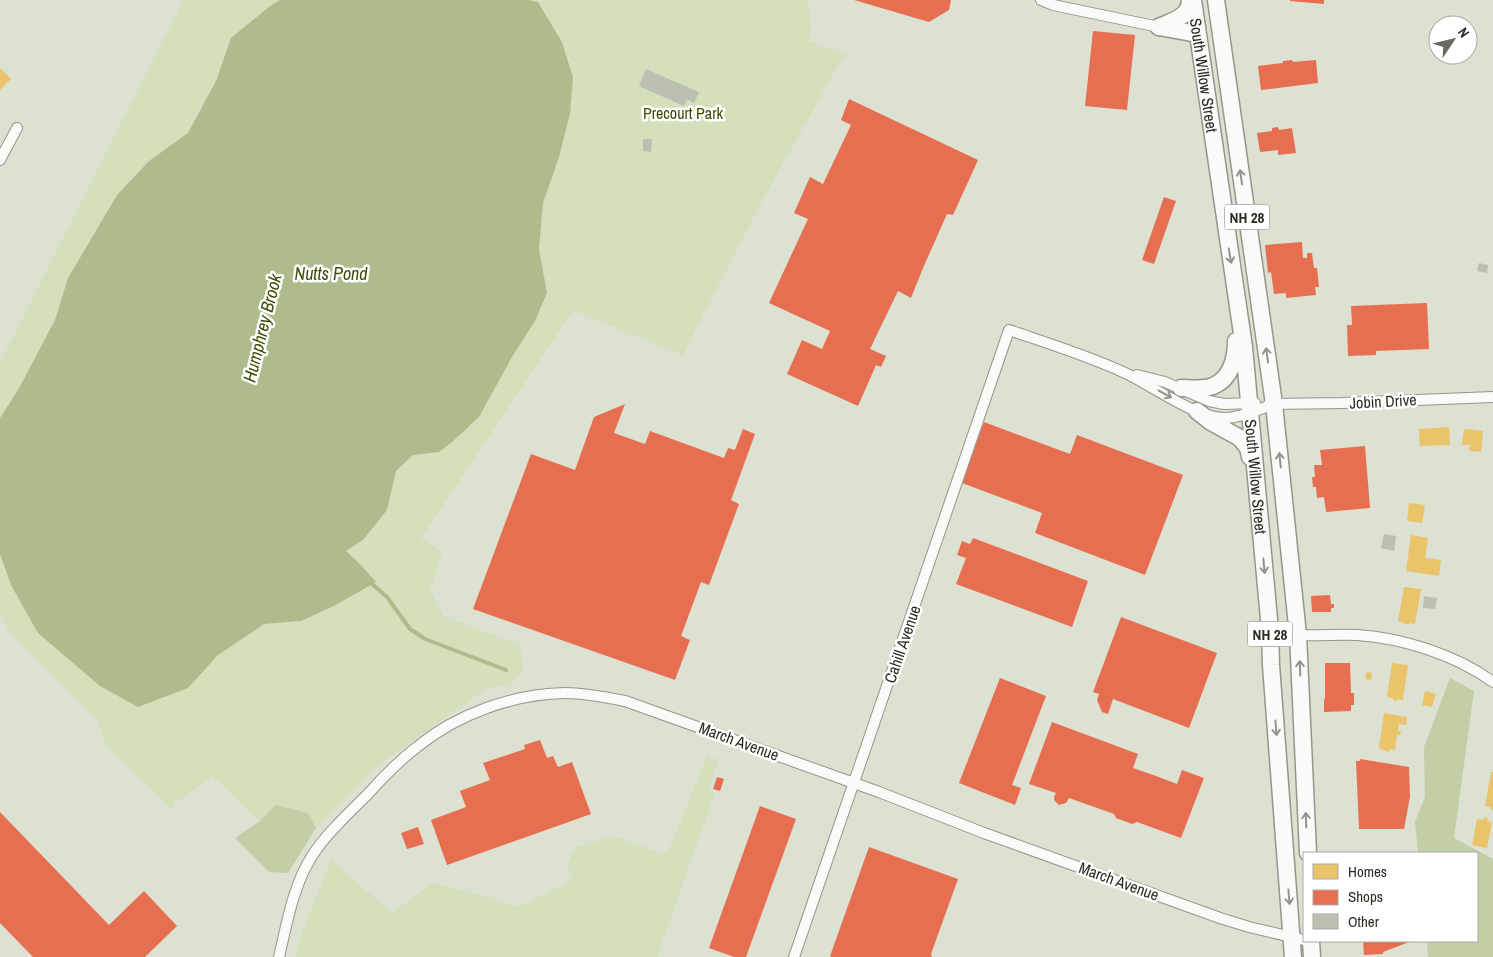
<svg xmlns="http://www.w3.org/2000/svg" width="1493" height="957" font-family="'Archivo Narrow',sans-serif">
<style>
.green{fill:#d4dfbc}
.forest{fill:#c2cea6}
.water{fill:#aebb8d}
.homes{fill:#e9c46a}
.shops{fill:#e76f51}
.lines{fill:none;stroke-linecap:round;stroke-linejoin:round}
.stream{stroke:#aebb8d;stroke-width:4}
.building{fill:#bcc0b3}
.minor-casing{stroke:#93978b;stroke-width:12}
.primary-casing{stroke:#93978b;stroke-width:19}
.minor{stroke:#fafaf8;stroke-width:10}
.primary{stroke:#fafaf8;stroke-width:16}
.oneway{stroke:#92948c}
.labels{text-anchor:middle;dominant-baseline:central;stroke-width:5;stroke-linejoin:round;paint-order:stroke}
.shield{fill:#fff;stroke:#696c64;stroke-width:1}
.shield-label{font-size:15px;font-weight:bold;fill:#292d21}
.street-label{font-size:16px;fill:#292d21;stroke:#fff}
.park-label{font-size:16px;fill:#3c4a03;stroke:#fff}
.water-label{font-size:18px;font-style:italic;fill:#3e4d07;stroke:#fff}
</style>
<rect width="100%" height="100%" fill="#dce1d1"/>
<g class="green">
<path d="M183,0H280L270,6L231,38L216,81L188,133L149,161L117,195L68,277L55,320L18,390L0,418V363Z"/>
<path d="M529,0H808L811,32L808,41L848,55L839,64L764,197L683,355L573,310L421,538L442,552L430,590L443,616L520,645L523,671L511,684L486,689L382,762L316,828L308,813L275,806L260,821L212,776L183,798L173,802L174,811L106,746L98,721L9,632L0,612V554L11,585L187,688L218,655L264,624L301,621L334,606L375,582L362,566L346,552L363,540L387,510L396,471L413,455L439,452L512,357L535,321L547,294L539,249L543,203L559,157L573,77C568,47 554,28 538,2Z"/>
<path d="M707,756L718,760L710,788L714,795L657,957H296L303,930L331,860L392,913L433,883L472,893L518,907L573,880L567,864L576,847L614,836L663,854L669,850Z"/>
</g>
<g class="forest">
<path d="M1450,678L1474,691L1454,838L1493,859V957H1428L1427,941H1477V853H1418L1415,822L1425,797L1424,747Z"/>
<path d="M275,805L308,813L316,828L288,873L269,872L235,838L260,821Z"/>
</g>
<path class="water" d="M280,0H529L538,2L562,42L573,77L570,114L559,157L543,203L539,249L547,293L535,321L512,357L479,417L452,442L439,452L413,455L396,471L387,510L363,540L346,551L362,566L376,582L334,606L301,621L264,624L218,655L188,688L138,707L100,686L38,633L11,585L0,554V418L18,390L55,320L68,278L117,195L149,161L188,133L216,81L231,38L270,6Z"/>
<g class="homes">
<path d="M0,68L11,79L0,90Z"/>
<path d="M1449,427L1450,445L1420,446L1419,429Z"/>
<path d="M1464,429L1483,431L1481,452L1469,451L1470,445H1462Z"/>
<path d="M1409,503L1425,505L1422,523L1407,521Z"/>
<path d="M1411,535L1428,538L1425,558L1441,560L1439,576L1406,571Z"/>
<path d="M1404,587L1421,589L1415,624L1409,623V625L1398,621Z"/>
<path d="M1392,663L1408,665L1403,700L1397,699V701L1393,700V698L1387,697Z"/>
<path d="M1367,672L1372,673L1371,680L1365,679Z"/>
<path d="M1425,691L1436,694L1432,707L1422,705Z"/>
<path d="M1384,713L1407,717L1406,725L1399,724L1398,731H1401L1400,735H1397L1395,750L1390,749L1389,752L1379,748Z"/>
<path d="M1491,772H1493V810H1491V807L1485,806Z"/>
<path d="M1484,817L1488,818L1487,821L1492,822L1487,848L1472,845L1477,819L1483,820Z"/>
</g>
<g class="shops">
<path d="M854,0H951L949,10L929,22Z"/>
<path d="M1290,0H1324V4L1290,1Z"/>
<path d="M1093,31L1135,35L1127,110L1085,106Z"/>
<path d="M1292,60L1293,62L1316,60L1318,83L1261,90L1258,66L1283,63V61Z"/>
<path d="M849,99L978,160L953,215L947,214L923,268L911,298L898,291L870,349L886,356L881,367L876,365L858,406L787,374L802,340L822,349L830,331L769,303L808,219L794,213L810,177L823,184L851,125L841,120Z"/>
<path d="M1278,127L1279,130L1292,128L1296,153L1278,155V150L1260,152L1257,133L1272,131V128Z"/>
<path d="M1164,197L1176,201L1154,264L1142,260Z"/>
<path d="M1302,242L1303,258H1307V253H1312L1314,268H1317L1319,287H1315L1316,295L1286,298V293L1274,294L1271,272L1268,273L1265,245Z"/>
<path d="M1427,303L1429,349L1376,351V355L1348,356L1347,325H1352L1351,306Z"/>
<path d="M625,404L614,433L645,444L650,431L724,458L728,448L735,450L743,429L755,434L731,500L739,504L709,585L701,582L681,636L690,640L675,680L473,609L531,454L575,470L594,417Z"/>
<path d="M984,422L1070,454L1077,435L1183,475L1145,575L1035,533L1042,513L962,483Z"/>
<path d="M1365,446L1370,508L1326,512L1324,497L1317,498L1316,487H1313L1312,477H1315L1314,465H1322L1320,450Z"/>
<path d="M973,538L1088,581L1072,627L956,584L966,558L957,555L962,541L970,544Z"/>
<path d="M1330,595L1331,604H1334V608H1331V612H1312L1311,596Z"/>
<path d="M1121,617L1217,653L1189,728L1113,699L1108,714L1102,712L1097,700L1099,694L1093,692Z"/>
<path d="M1325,663H1350L1351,693H1354V705H1351V711L1324,712V699H1325Z"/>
<path d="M1000,678L1046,696L1012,785L1021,788L1015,805L959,783Z"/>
<path d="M1052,722L1138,754L1133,768L1156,776L1177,784L1182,770L1204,778L1181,838L1137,822L1132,824L1116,818L1114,814L1069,798L1066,803L1059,805L1054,800V797L1056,793L1029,784Z"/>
<path d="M540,740L547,758L553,756L558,767L572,762L591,814L447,865L431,820L466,807L460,791L490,780L483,763L525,749L524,745Z"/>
<path d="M1360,759L1409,767L1410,797L1404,829H1359L1356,761H1360Z"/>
<path d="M717,777L724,779L720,791L713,789Z"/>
<path d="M760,806L796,819L746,957H734L709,948Z"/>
<path d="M0,812L109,925L144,891L177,926L145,957H33L0,923Z"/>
<path d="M418,827L424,844L407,849L401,833Z"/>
<path d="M869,847L958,879L931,954L932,957H832L830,956Z"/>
<path d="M1363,941H1412L1383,952V954L1364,955Z"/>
</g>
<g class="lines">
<path class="stream" d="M368,583L372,584L387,597L410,629L425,639L506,670"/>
</g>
<g class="building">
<path d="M646,69L699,92L694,103L687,99L684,106L639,86Z"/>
<path d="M643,139H652L651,152L643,151Z"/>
<path d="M1479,263L1488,265L1487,273L1477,271Z"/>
<path d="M1384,534L1396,536L1394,551L1381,548Z"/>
<path d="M1424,596L1437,598L1435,609L1423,608Z"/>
</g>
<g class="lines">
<g class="minor-casing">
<g id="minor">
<path d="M1041,0L1053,5L1159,27"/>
<path d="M0,160L17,128"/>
<path d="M1137,375L1165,382L1209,401L1224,404L1255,403"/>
<path d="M1269,404L1342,403L1493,397"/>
<path d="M1270,630C1280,632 1290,634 1300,635C1319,636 1338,634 1357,635C1403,638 1456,655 1493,682"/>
<path d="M279,957C287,923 293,886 312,856C327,833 348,814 368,794C383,777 399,761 417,747C457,714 513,694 565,693C585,693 605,697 625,701L879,792L984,833L1220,918L1249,927L1304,940"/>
<path d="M794,957L1009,330C1047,343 1086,355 1123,372C1152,385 1192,416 1223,418C1238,419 1259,409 1274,404"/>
</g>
</g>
<g class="primary-casing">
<g id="primary">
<path id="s1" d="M1193,0L1244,347L1270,630L1271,665L1293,957"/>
<path d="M1216,0L1274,404L1298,635L1308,853"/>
<path d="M1159,27C1172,21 1190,17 1190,0"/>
<path d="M1159,27L1197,34"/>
<path d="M1181,388C1191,388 1204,390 1213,386C1231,379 1236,358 1236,341"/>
<path d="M1197,411L1211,422L1240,438L1248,448L1250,457"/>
<path d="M1311,941L1312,957"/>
</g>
</g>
<use href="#minor" class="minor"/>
<use href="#primary" class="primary"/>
</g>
<defs><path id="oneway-shaft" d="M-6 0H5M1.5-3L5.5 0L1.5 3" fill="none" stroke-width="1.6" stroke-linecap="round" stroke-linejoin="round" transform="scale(1.25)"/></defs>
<g class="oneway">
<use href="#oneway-shaft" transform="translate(1241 177) rotate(-98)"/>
<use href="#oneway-shaft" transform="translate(1230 256) rotate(81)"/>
<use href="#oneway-shaft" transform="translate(1267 355) rotate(-98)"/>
<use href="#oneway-shaft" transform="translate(1165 394) rotate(29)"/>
<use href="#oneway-shaft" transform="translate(1280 460) rotate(-96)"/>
<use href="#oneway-shaft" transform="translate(1264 566) rotate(85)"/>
<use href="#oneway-shaft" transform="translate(1300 668) rotate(-92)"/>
<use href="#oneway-shaft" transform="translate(1276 728) rotate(85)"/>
<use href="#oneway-shaft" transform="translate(1306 820) rotate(-92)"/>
<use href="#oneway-shaft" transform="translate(1289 897) rotate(85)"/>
</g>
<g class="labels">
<g class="shield">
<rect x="1224.5" y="204.5" width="45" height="25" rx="4"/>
<rect x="1247.5" y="621.5" width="45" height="25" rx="4"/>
</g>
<g class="shield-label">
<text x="1247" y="217">NH 28</text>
<text x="1270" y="634">NH 28</text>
</g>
<g class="street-label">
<text stroke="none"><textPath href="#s1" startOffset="76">South Willow Street</textPath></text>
<text transform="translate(1383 401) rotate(-3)">Jobin Drive</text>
<text stroke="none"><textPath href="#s1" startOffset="481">South Willow Street</textPath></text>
<text transform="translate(902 644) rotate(-71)">Cahill Avenue</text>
<text transform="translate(739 741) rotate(20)">March Avenue</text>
<text transform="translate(1119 881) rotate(20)">March Avenue</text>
</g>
<g class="park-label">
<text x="683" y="113">Precourt Park</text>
</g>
<g class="water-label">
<text x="331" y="273">Nutts Pond</text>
<text transform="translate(262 328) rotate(-76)">Humphrey Brook</text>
</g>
</g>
<rect x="1303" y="852" width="175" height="90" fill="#ffffff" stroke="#a9aba6"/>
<rect x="1313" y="864" width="25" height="15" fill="#e9c46a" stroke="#a9aba6"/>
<text x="1348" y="877" font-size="15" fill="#292d21">Homes</text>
<rect x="1313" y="890" width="25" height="15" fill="#e76f51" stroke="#a9aba6"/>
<text x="1348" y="902" font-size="15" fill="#292d21">Shops</text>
<rect x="1313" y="914" width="25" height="15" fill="#bcc0b3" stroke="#a9aba6"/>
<text x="1348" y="927" font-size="15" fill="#292d21">Other</text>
<g transform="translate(1453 40) rotate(55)"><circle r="24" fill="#ffffff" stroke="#a9aba6"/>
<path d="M0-4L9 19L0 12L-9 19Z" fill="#686c5f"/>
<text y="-8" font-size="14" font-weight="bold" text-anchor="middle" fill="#292d21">N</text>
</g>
</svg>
